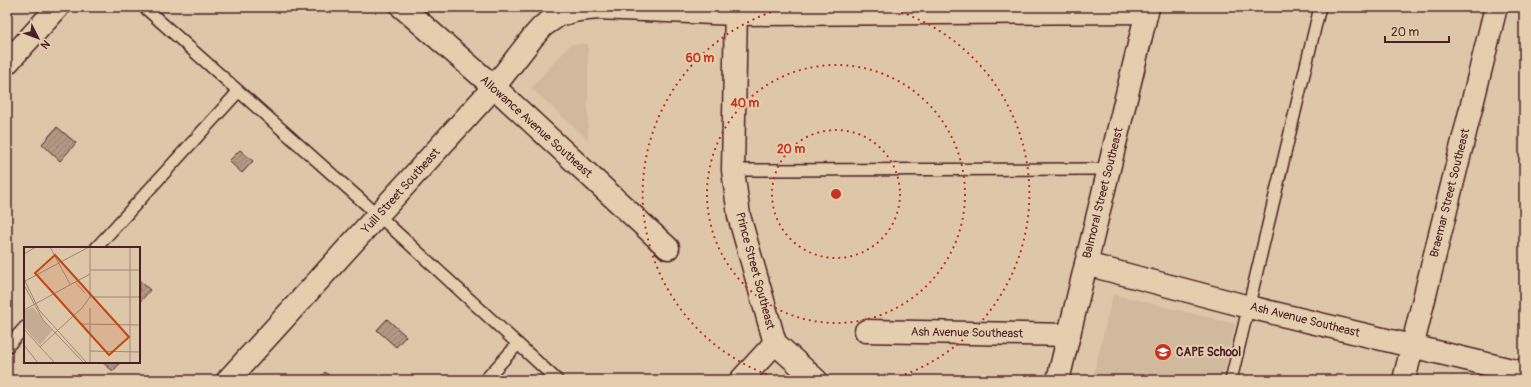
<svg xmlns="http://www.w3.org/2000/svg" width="1531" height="387" font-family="Pangolin,sans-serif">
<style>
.built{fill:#d1b99e}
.building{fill:url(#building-hatch);stroke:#4a1f2b}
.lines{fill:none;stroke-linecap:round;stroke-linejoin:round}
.lane-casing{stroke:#4a1f2b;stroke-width:14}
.street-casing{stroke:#4a1f2b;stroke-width:25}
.lane{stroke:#e4cead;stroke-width:11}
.street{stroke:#e4cead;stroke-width:22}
.ring{fill:none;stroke:#c8321e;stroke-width:2;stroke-dasharray:2 4}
.labels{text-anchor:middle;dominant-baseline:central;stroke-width:4;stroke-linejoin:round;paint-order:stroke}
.street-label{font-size:12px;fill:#4a1f2b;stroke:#e4cead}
.poi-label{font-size:12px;font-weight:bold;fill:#4a1f2b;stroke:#e4cead;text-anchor:start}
.inset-road{fill:none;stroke:#a38476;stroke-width:1}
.view{fill:#c04a14;fill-opacity:0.15;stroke:#c04a14;stroke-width:2}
.inset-edge{fill:none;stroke:#4a1f2b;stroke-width:2}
.centre{fill:#c8321e;stroke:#e4cead;stroke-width:2}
.ring-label{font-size:12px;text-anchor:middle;font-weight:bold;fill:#c8321e;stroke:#e4cead;stroke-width:4;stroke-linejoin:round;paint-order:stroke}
</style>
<defs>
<pattern id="building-hatch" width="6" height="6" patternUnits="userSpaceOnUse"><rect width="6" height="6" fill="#b49885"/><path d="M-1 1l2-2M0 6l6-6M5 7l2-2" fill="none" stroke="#947b6d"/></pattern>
</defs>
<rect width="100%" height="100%" fill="#dec7a8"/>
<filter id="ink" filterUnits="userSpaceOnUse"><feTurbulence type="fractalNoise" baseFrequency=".025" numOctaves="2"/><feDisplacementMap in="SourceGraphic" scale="8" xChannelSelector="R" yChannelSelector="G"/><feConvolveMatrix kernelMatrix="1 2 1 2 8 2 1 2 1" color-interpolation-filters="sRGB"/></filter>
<g filter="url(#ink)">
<g class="built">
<path d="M571,44H588V140L531,88Z"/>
<path d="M1113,294L1235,324L1222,380H1092Z"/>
</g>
<g class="building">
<path d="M57,127L76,143L60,161L42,144Z"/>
<path d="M240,150L253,161L242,173L229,161Z"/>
<path d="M139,280L150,290L139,303Z"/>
<path d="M387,319L406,336L396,347L377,330Z"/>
<path d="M102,362H121L113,371Z"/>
<path d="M325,372L334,380H317Z"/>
</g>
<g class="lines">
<g class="lane-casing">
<g id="lane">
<path d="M144,7L379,216L557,380"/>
<path d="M733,170L1109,169"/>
<path d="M96,248L238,92"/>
<path d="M7,347L25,327"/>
<path d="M485,380L518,344"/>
<path d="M1231,380L1320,7"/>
</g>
</g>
<g class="street-casing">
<g id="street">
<path d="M402,7L494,87L668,248"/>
<path d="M561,7L578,10L598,8L736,14L1147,12"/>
<path d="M736,7L733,170L739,216L775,343"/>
<path d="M7,63L58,7"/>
<path d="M1086,264L1249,307L1524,373"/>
<path d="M866,331L1069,335"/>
<path d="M775,343L816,380"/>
<path d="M228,380L494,87L533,37L543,26L559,15L578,10"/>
<path d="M741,380L775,343"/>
<path d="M1058,380L1148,7"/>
<path d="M1404,380L1496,7"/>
</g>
</g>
<use href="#lane" class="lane"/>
<use href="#street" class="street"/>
</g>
</g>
<g class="ring">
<circle cx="836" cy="194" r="64"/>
<circle cx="836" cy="194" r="129"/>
<path d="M784 380A193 193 0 0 1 788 7M884 7A193 193 0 0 1 888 380"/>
</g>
<defs>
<g id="school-disc" transform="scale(0.9)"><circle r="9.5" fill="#c8321e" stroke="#e4cead"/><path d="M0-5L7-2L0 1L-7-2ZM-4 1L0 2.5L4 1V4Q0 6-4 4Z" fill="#fff"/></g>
</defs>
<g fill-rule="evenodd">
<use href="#school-disc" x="1163" y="352"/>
</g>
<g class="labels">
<g class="street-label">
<text transform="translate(536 127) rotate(42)">Allowance Avenue Southeast</text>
<text transform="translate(401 191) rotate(-48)">Yuill Street Southeast</text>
<text transform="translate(1103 193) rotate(-76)">Balmoral Street Southeast</text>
<text transform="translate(1450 193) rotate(-76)">Braemar Street Southeast</text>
<text transform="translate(755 271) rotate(75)">Prince Street Southeast</text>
<text transform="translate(1305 320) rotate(14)">Ash Avenue Southeast</text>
<text transform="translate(967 333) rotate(1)">Ash Avenue Southeast</text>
</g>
<g class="poi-label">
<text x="1176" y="352">CAPE School</text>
</g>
</g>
<g transform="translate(24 247)">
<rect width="116" height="116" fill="#dec7a8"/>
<path d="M9,60L28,84L16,98L0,80V64Z" fill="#c5ab93"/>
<path class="inset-road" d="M26,0L46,37M66,0V50M106,0V116M0,7L12,0M66,23H116M0,32L15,63L63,116M1,34L65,0M51,35L61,46M0,38L19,73L60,116M30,46L65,87M66,50H116M66,61V116M0,63L66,27M57,77L116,78M0,82L16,100M34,83L58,61L66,50M0,98L14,116M66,104L116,105M31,116L16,100L33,84"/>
<path class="view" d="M31,8L105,90L85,108L11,26Z"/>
<rect width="116" height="116" class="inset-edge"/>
</g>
<circle cx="836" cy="194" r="6" class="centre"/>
<g class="ring-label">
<text x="700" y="62">60 m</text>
<text x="745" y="107">40 m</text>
<text x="791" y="153">20 m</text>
</g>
<rect width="1531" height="387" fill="none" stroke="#e4cead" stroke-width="24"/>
<rect x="12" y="12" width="1507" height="363" fill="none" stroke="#4a1f2b" stroke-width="1.5" filter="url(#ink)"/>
<g transform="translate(38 38) rotate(132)" stroke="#e4cead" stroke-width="3" paint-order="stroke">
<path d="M0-3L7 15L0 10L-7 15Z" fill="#4a1f2b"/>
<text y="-6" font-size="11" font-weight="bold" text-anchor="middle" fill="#4a1f2b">N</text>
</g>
<path d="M1385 36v6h64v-6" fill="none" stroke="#4a1f2b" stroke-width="2"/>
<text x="1391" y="36" font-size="12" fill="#4a1f2b" stroke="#e4cead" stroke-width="3" paint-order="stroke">20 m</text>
</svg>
